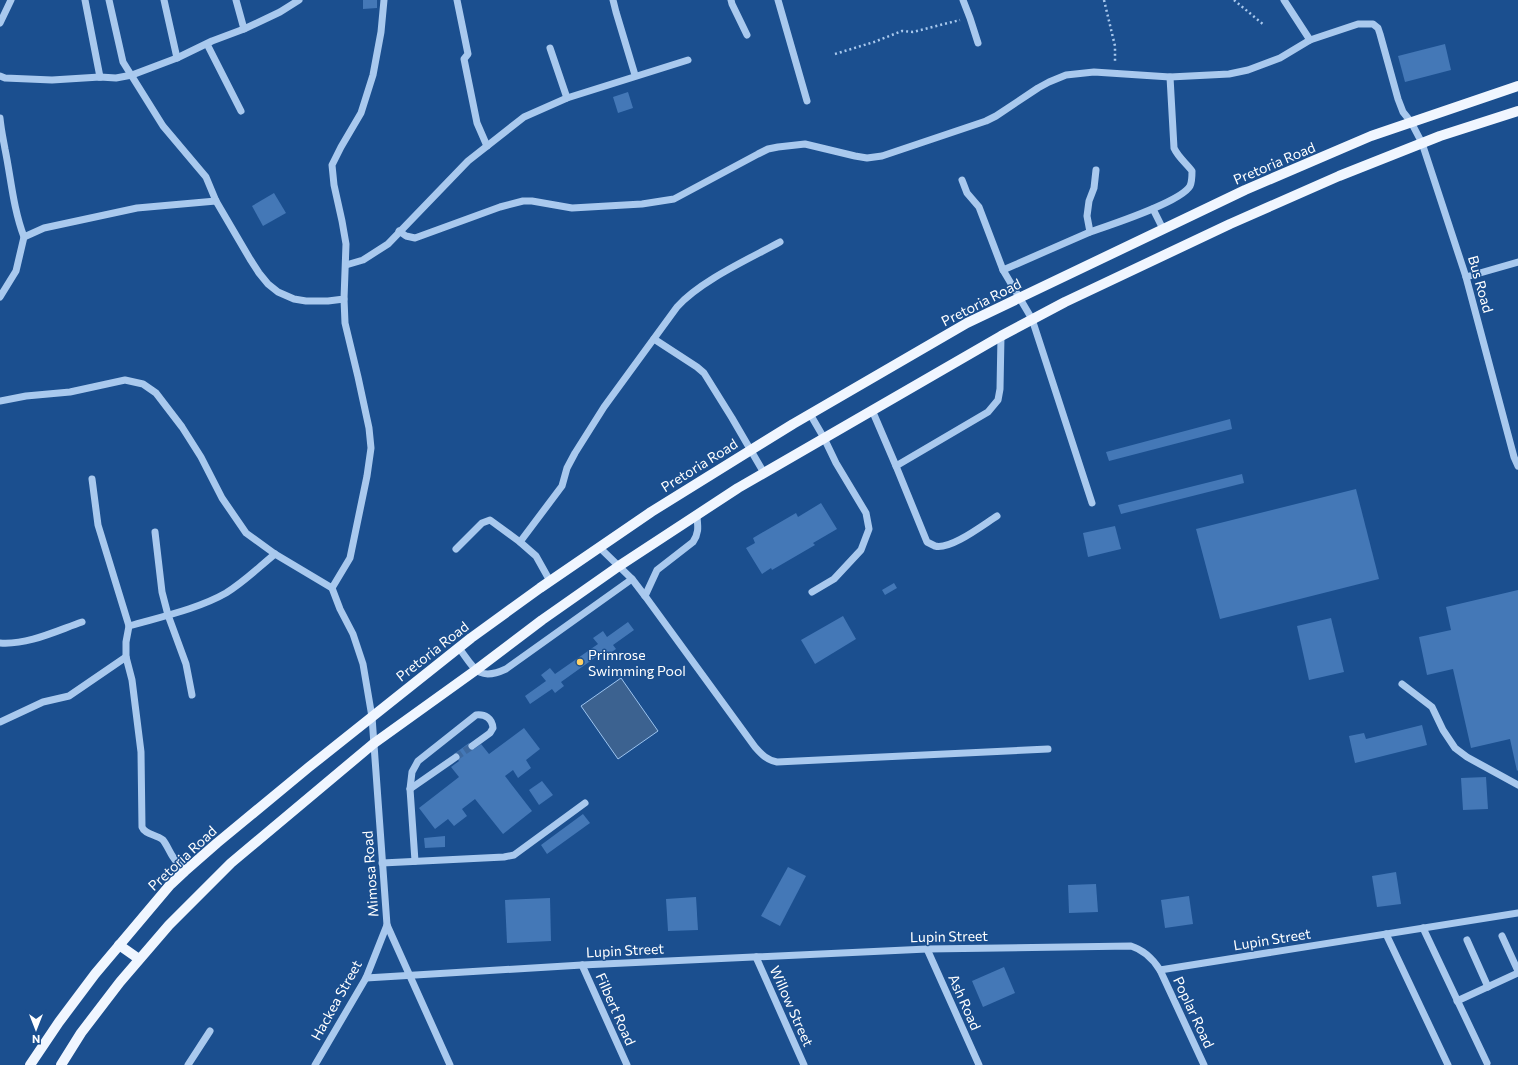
<svg xmlns="http://www.w3.org/2000/svg" width="1518" height="1065" font-family="Commissioner,sans-serif">
<style>
.water{fill:#3c6290;stroke:#9cc4f0}
.building{fill:#4478b7}
.lines{fill:none;stroke-linecap:round;stroke-linejoin:round}
.minor-tunnel{stroke:#3d69a0;stroke-width:7;stroke-dasharray:7 3.5;stroke-linecap:butt}
.path{stroke:#a9c9ee;stroke-width:2.5;stroke-dasharray:2 3;stroke-linecap:butt}
.minor{stroke:#a9c9ee;stroke-width:7}
.major{stroke:#f0f6ff;stroke-width:10}
.poi-dot{fill:#ffd166;stroke:#1b4f8f;stroke-width:1.5}
.labels{text-anchor:middle;dominant-baseline:central;stroke-width:3;stroke-linejoin:round;paint-order:stroke}
.street-label{font-size:14px;fill:#fff;stroke:#1b4f8f}
.poi-label{font-size:14px;fill:#fff;stroke:#1b4f8f;text-anchor:start}
</style>
<rect width="100%" height="100%" fill="#1b4f8f"/>
<path class="water" d="M621,678L658,731L618,759L581,706Z"/>
<g class="building">
<path d="M363,0H377V8L363,9Z"/>
<path d="M1445,44L1451,70L1405,82L1398,56Z"/>
<path d="M628,92L633,108L618,113L613,97Z"/>
<path d="M274,193L286,213L263,226L252,206Z"/>
<path d="M1230,419L1232,429L1109,461L1106,452Z"/>
<path d="M1242,474L1244,483L1121,514L1118,505Z"/>
<path d="M1356,489L1379,579L1220,619L1196,529Z"/>
<path d="M821,503L837,529L813,543L815,545L772,570L771,568L762,574L746,548L755,543L753,538L796,513L798,517Z"/>
<path d="M1115,526L1121,549L1088,557L1083,533Z"/>
<path d="M894,583L897,588L885,595L882,590Z"/>
<path d="M1518,590V770L1517,771L1510,739L1471,748L1453,669L1427,675L1419,637L1451,630L1446,607Z"/>
<path d="M843,616L856,639L815,664L801,640Z"/>
<path d="M1331,618L1344,672L1309,680L1297,626Z"/>
<path d="M628,622L634,630L613,645L616,649L606,656L603,652L561,682L564,686L555,693L552,689L530,704L525,696L546,681L541,675L550,668L555,674L598,644L593,638L603,631L607,637Z"/>
<path d="M1422,725L1427,745L1355,763L1349,736L1364,733L1366,739Z"/>
<path d="M524,728L540,749L526,760L531,768L518,778L513,770L505,776L532,811L503,834L475,799L462,809L467,816L454,826L448,819L435,829L419,808L459,777L451,767L459,761L454,754L469,743L474,749L481,744L489,754Z"/>
<path d="M1486,777L1488,809L1463,810L1461,778Z"/>
<path d="M542,781L553,795L539,805L529,790Z"/>
<path d="M583,814L590,823L547,854L541,845Z"/>
<path d="M445,836V847L425,848L424,838Z"/>
<path d="M788,867L806,876L780,926L761,916Z"/>
<path d="M1396,872L1401,904L1377,907L1372,876Z"/>
<path d="M1096,884L1098,912L1069,913L1068,885Z"/>
<path d="M1189,896L1193,924L1165,928L1161,900Z"/>
<path d="M696,897L698,930L668,931L666,899Z"/>
<path d="M550,898L551,941L507,943L505,900Z"/>
<path d="M1004,967L1015,993L983,1007L972,981Z"/>
</g>
<g class="lines">
<path class="minor-tunnel" d="M456,757L472,746"/>
<g class="path">
<path d="M1104,0L1115,46V63"/>
<path d="M1234,0L1264,25"/>
<path d="M835,54L874,42L902,31L913,32L960,20"/>
</g>
<g class="minor">
<path d="M85,0L100,77"/>
<path d="M109,0L123,62L163,126L206,177L216,201L250,259L259,273L268,284L278,292L294,299L306,301H328L344,299L346,244L342,221L334,185L332,165L341,147L361,113L373,75L381,32L384,0"/>
<path d="M164,0L177,58"/>
<path d="M236,0L244,29"/>
<path d="M457,0L468,54L464,59L477,123L487,146"/>
<path d="M613,0L616,12L635,75"/>
<path d="M731,0L732,4L747,35"/>
<path d="M778,0L807,101"/>
<path d="M963,0L970,18L978,43"/>
<path d="M1284,0L1310,40"/>
<path d="M0,23L11,0"/>
<path d="M207,44L241,111"/>
<path d="M550,48L567,98"/>
<path d="M0,76L5,78L52,80L100,77L116,78L132,75L177,58L212,41L244,29L280,12L299,0"/>
<path d="M0,118C1,129 3,138 5,149C11,178 13,208 24,237"/>
<path d="M962,180L967,193L979,207L1003,270L1032,319L1092,503"/>
<path d="M1153,209L1163,229"/>
<path d="M399,231L406,236L415,238L500,207L523,201H532L572,208L642,204L674,199L758,154L768,149L778,147L805,144L855,156L867,158L882,156L986,121L996,116L1038,88L1049,82L1066,75L1094,72L1170,77L1229,74L1248,70L1280,58L1310,40L1358,24H1373L1378,28L1380,34L1398,99L1403,112L1411,122L1422,143L1466,277L1514,457L1518,466"/>
<path d="M1090,232C1110,225 1181,202 1190,186C1192,182 1192,176 1192,171C1186,163 1178,157 1174,148L1170,77"/>
<path d="M346,265L363,260L388,244L468,161L524,117L567,98L688,60"/>
<path d="M1003,270L1090,232L1087,216L1089,201L1094,188L1096,170"/>
<path d="M1466,277L1518,262"/>
<path d="M0,297L16,271L24,237L44,228L137,208L216,201"/>
<path d="M654,339L697,367L704,373L732,418L764,473"/>
<path d="M0,401L26,396L70,392L125,380L143,384L156,393L182,427L201,457L222,498L246,533L275,554L332,588L340,609L353,634L363,664L372,717L387,925L450,1065"/>
<path d="M872,410L896,466L988,412L998,400L1000,389L1001,336"/>
<path d="M810,414L824,438L836,463L866,513L869,529L861,550L834,579L812,592"/>
<path d="M896,466L927,542C929,543 933,545 935,546C951,550 984,524 997,516"/>
<path d="M92,479L98,525L129,626"/>
<path d="M155,532L162,592L168,615L186,664L192,695"/>
<path d="M599,547L632,579L645,596L755,747C762,755 767,760 777,762L1048,749"/>
<path d="M456,549L482,523L490,520L520,542"/>
<path d="M550,581L536,556L520,542L562,486L567,468L575,453L604,407L677,307C700,281 749,259 780,242"/>
<path d="M332,588L350,558L367,476L371,448L369,428L358,377L345,323L344,299"/>
<path d="M645,596L657,570L693,542C699,533 698,527 697,517"/>
<path d="M0,643C28,645 56,631 82,622"/>
<path d="M459,648C474,668 478,682 506,669L632,579"/>
<path d="M1402,684L1432,707L1443,730L1455,748L1467,757L1518,785"/>
<path d="M0,722L43,702L69,696L126,657"/>
<path d="M410,789L456,757"/>
<path d="M415,861L410,789L412,772L418,761L476,715C485,714 492,718 493,728L490,733L472,746"/>
<path d="M382,863L504,857L514,855L585,803"/>
<path d="M185,871C181,867 176,862 173,857C169,851 167,845 163,840C156,834 145,835 142,827L141,752L132,680L126,657V642L129,626C160,617 198,609 226,593C244,582 259,567 275,554"/>
<path d="M1423,928L1487,1063"/>
<path d="M1386,934L1448,1065"/>
<path d="M1502,936L1518,971"/>
<path d="M1467,940L1488,987"/>
<path d="M927,949L979,1065"/>
<path d="M756,957L804,1065"/>
<path d="M582,965L627,1065"/>
<path d="M1160,970L1518,913"/>
<path d="M366,978L582,965L927,949L1131,946C1144,950 1153,959 1160,970L1204,1065"/>
<path d="M1457,1001L1518,973"/>
<path d="M188,1065L210,1031"/>
<path d="M315,1065L366,978L387,925"/>
</g>
<g class="major">
<path d="M119,945L139,959"/>
<path d="M30,1065L59,1022L95,974L170,885L185,871L217,843L309,767L471,638L540,588L651,512L793,424L967,323L1245,190L1371,136L1518,86"/>
<path d="M61,1065L81,1033L120,982L169,925L231,863L373,744L476,670L542,620L619,566L738,488L1001,336L1065,302L1230,224L1339,176L1440,136L1518,111"/>
</g>
</g>
<circle class="poi-dot" cx="580" cy="662" r="4"/>
<g class="labels">
<g class="street-label">
<text transform="translate(1274 163) rotate(-23)">Pretoria Road</text>
<text transform="translate(1481 284) rotate(74)">Bus Road</text>
<text transform="translate(981 302) rotate(-27)">Pretoria Road</text>
<text transform="translate(699 465) rotate(-32)">Pretoria Road</text>
<text transform="translate(432 651) rotate(-38)">Pretoria Road</text>
<text transform="translate(182 858) rotate(-43)">Pretoria Road</text>
<text transform="translate(370 874) rotate(-94)">Mimosa Road</text>
<text transform="translate(949 936) rotate(-1)">Lupin Street</text>
<text transform="translate(1272 939) rotate(-9)">Lupin Street</text>
<text transform="translate(625 950) rotate(-3)">Lupin Street</text>
<text transform="translate(336 1000) rotate(-61)">Hackea Street</text>
<text transform="translate(965 1002) rotate(66)">Ash Road</text>
<text transform="translate(792 1006) rotate(66)">Willow Street</text>
<text transform="translate(616 1009) rotate(66)">Filbert Road</text>
<text transform="translate(1194 1012) rotate(65)">Poplar Road</text>
</g>
<g class="poi-label">
<text x="588" y="654">Primrose<tspan x="588" dy="16">Swimming Pool</tspan></text>
</g>
</g>
<g transform="translate(36 1029) rotate(180)" stroke="#1b4f8f" stroke-width="3" paint-order="stroke">
<path d="M0-3L7 15L0 10L-7 15Z" fill="#ffffff"/>
<text y="-6" font-size="11" font-weight="bold" text-anchor="middle" fill="#ffffff">N</text>
</g>
</svg>
